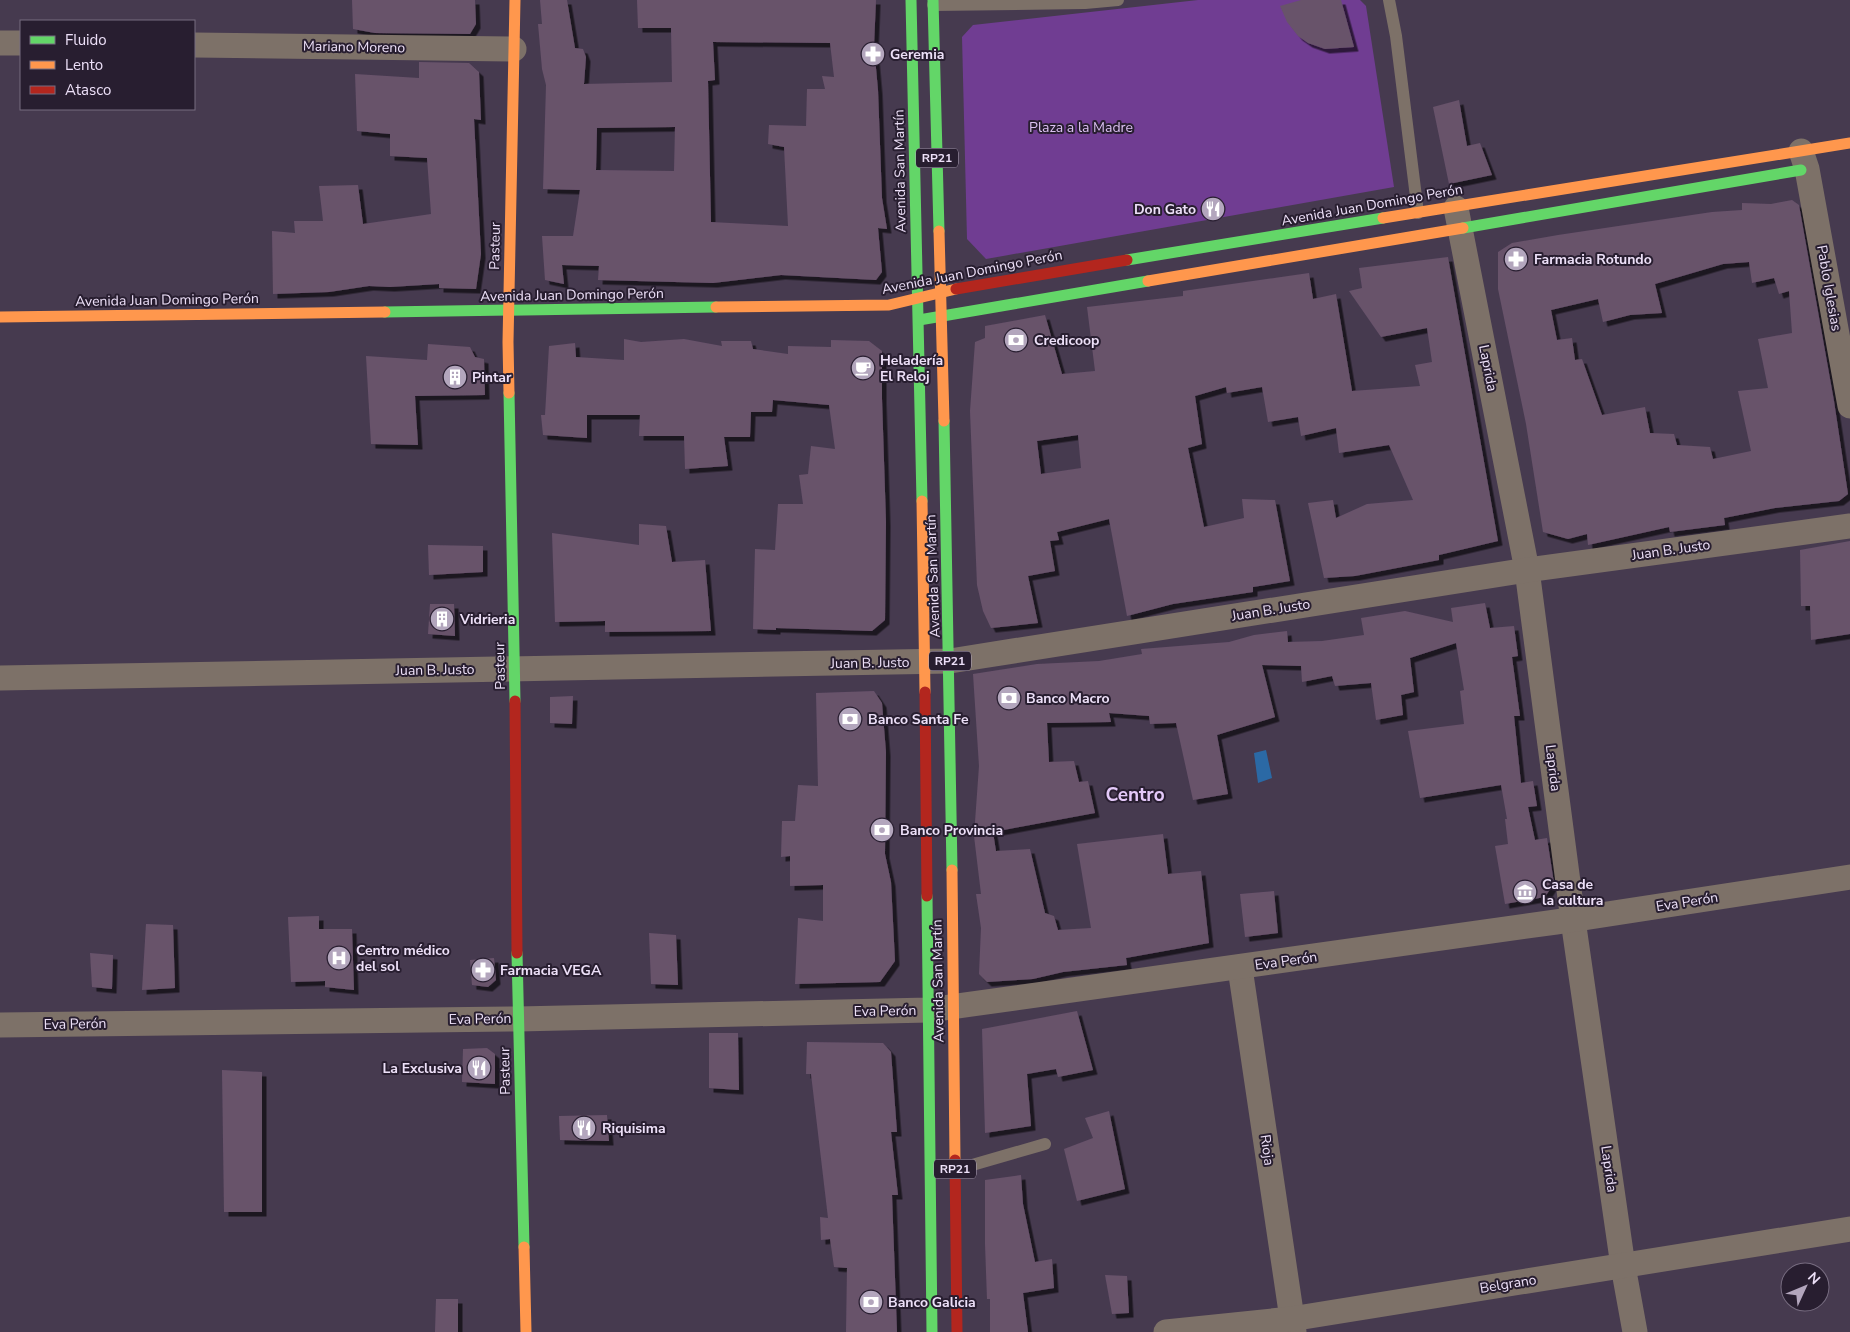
<svg xmlns="http://www.w3.org/2000/svg" width="1850" height="1332" font-family="'Nunito Sans',sans-serif">
<style>
.green{fill:#703d92}
.water{fill:#2b69a5}
.building{fill:#68526b;fill-rule:evenodd;filter:url(#shadow)}
.lines{fill:none;stroke-linecap:round;stroke-linejoin:round}
.lane{stroke:#7d7168;stroke-width:12}
.street{stroke:#7d7168;stroke-width:25}
.fast{stroke:#63d668;stroke-width:11}
.slow{stroke:#ff974d;stroke-width:11}
.jam{stroke:#b3261e;stroke-width:11}
.labels{text-anchor:middle;dominant-baseline:central;stroke-width:4;stroke-linejoin:round;paint-order:stroke}
.shield{fill:#281e30;stroke:#b2a6bc;stroke-width:1}
.shield-label{font-size:12px;font-weight:bold;fill:#ede0f8}
.street-label{font-size:14px;fill:#ede0f8;stroke:#281e30}
.poi-label{font-size:14px;font-weight:bold;fill:#ede0f8;stroke:#281e30;text-anchor:start}
.park-label{font-size:14px;fill:#dbc0f1;stroke:#281e30}
.district-label{font-size:19px;font-weight:bold;fill:#e4c9f9;stroke:#281e30}
</style>
<defs>
<filter id="shadow"><feDropShadow dx="4.5" dy="4.5" stdDeviation="0" flood-color="#0009"/></filter>
</defs>
<rect width="100%" height="100%" fill="#463a4f"/>
<path class="green" d="M1198,0H1360L1366,6L1394,187L986,259L967,239L962,37L973,25Z"/>
<path class="water" d="M1266,750L1272,778L1258,783L1254,753Z"/>
<g class="building">
<path d="M352,0H475L476,24L470,34L375,33L353,29Z"/>
<path d="M540,0H567L575,48L583,49L586,57L584,84L672,82L671,28H638L637,0H876L874,46L878,90L882,198L887,229L878,228L882,272L876,280L781,275L713,283L598,280L599,266L562,265L564,284L545,280L542,236H573L580,190L543,189L546,85L542,69L538,24H542ZM713,42L830,43L834,77L822,76L825,89H807L806,126L769,125L768,144L784,147L788,226L711,222L708,81L715,80ZM675,127L674,171L596,170L597,128Z"/>
<path d="M1301,0H1341L1354,47L1325,49L1308,43L1298,36L1287,22L1280,6Z"/>
<path d="M419,62L469,63L479,72L481,120L474,119L481,254L476,289L439,288V284L390,287L369,286L329,292L273,294L272,231L295,233L294,221H323L319,186L358,185L363,224L431,214L427,158L390,156V134L357,131L355,74L419,78Z"/>
<path d="M1459,100L1467,146L1480,143L1492,175L1449,184L1433,107Z"/>
<path d="M1792,200L1799,205L1834,401L1848,494L1839,501L1775,508L1724,518L1725,525L1670,532L1669,527L1588,545L1587,534L1568,539L1543,532L1526,424L1498,289V252L1512,243L1558,235L1712,212L1742,210V203L1771,204ZM1749,262L1752,283L1774,278L1779,294L1789,291L1792,333L1758,339L1768,388L1738,391L1751,451L1713,459L1710,447L1677,445L1674,434L1650,433L1645,407L1602,415L1582,359L1575,360L1572,338L1557,340L1551,310L1598,299L1603,322L1630,315L1662,313L1655,284L1723,264Z"/>
<path d="M1448,257L1498,541L1439,555V560L1355,576L1324,578L1308,503L1333,500L1336,518L1367,504L1413,500L1389,445L1339,453L1336,428L1301,436L1298,417L1268,422L1262,387L1227,393L1226,387L1195,396L1202,444L1188,448L1204,527L1244,518L1242,499L1275,500L1290,581L1253,587V592L1173,604L1127,616L1109,519L1057,532L1059,540L1050,541L1055,571L1028,576L1038,623L991,628L983,611L977,585L970,411L975,342L985,338V326L1045,315L1062,374L1095,371L1087,307L1183,296V291L1309,273L1313,299L1336,294L1352,391L1420,386L1415,365L1432,362L1427,328L1381,337L1349,291L1362,288L1359,268ZM1078,435L1081,468L1041,474L1037,441Z"/>
<path d="M624,339L641,342L684,339L722,346L721,341H751L753,349L788,354V346L831,347V340L869,341L882,351V399L886,522L885,620L872,631L776,628V630L753,629L755,549L775,550L778,504H803L799,475L808,474L811,446L835,449L829,405L773,400L772,412H751L750,437H724L728,466L685,469L684,436H639L640,415H587V438L543,435L541,415H545L549,346L575,343L576,357L624,360Z"/>
<path d="M428,344L470,347L475,357L484,359L485,395L415,396L418,445L371,444L366,356L427,360Z"/>
<path d="M639,524L666,526L672,562L705,560L711,631L605,632V621L555,622L552,533L639,545Z"/>
<path d="M1850,541V634L1811,640L1810,606H1801L1800,550Z"/>
<path d="M428,545L483,546V572L429,575Z"/>
<path d="M1485,603L1490,628L1514,626L1518,656L1512,657L1520,716H1514L1521,783L1533,781L1537,806L1528,807L1535,840L1547,838L1554,883L1545,897L1505,904L1495,846L1508,844L1505,819H1507L1501,785L1420,798L1408,731L1464,724L1460,691L1464,690L1456,643L1410,658L1414,692L1401,695L1403,715L1376,720L1371,683L1335,686L1332,676L1302,682L1301,666L1262,665L1275,717L1217,735L1228,794L1193,800L1176,723L1150,724L1149,716L1109,713L1111,722L1047,723L1049,762L1074,761L1079,782L1088,781L1095,813L993,832L996,851L1030,849L1045,913L1054,916L1058,930L1091,928L1077,844L1163,834L1168,874L1201,871L1209,943L1126,958L1127,965L1063,972L1033,979L987,982L979,974L981,928L976,894H981L974,836L979,766L973,674L1037,664L1099,661L1142,654L1141,649L1229,642L1254,635L1287,631L1288,642L1322,641L1364,635L1361,618L1405,611L1453,622L1451,608Z"/>
<path d="M430,604H454L455,636L428,634Z"/>
<path d="M874,691L882,703L886,752L885,854L891,882L895,961L880,982L795,984L798,918L823,921V885L790,886V856L781,857L782,821H795L798,785L818,786L816,693Z"/>
<path d="M573,696L572,724L550,723V697Z"/>
<path d="M1274,891L1278,933L1245,937L1240,894Z"/>
<path d="M319,916V929H352L354,990L325,987V981L291,982L288,917Z"/>
<path d="M146,924L173,925L175,988L142,990Z"/>
<path d="M649,933L676,935L678,985L651,984Z"/>
<path d="M90,953L113,955L112,989L92,987Z"/>
<path d="M494,958L496,980L488,987L472,985L470,960Z"/>
<path d="M1077,1011L1093,1070L1058,1077L1056,1069L1027,1074L1031,1126L985,1133L982,1029Z"/>
<path d="M709,1033H738L739,1090L709,1088Z"/>
<path d="M807,1042L883,1043L891,1052L897,1132H891L898,1195H892L897,1332H846L847,1268L834,1267L830,1239L821,1240L820,1217L828,1218L811,1074H806Z"/>
<path d="M487,1048L495,1054V1084L462,1082L463,1049Z"/>
<path d="M222,1070L262,1072V1212H224Z"/>
<path d="M1109,1111L1125,1189L1077,1201L1064,1149L1093,1138L1085,1118Z"/>
<path d="M607,1115L609,1141L560,1140L559,1116Z"/>
<path d="M1021,1175L1023,1204L1035,1262L1052,1259L1054,1288L1023,1293L1028,1332H990V1299H987L985,1244V1180Z"/>
<path d="M1105,1275L1127,1276L1129,1313L1112,1314Z"/>
<path d="M436,1299H458V1332H435Z"/>
</g>
<g class="lines">
<g class="lane">
<path d="M1389,0L1396,36L1418,213"/>
<path d="M933,5L1085,3L1118,0"/>
<path d="M955,1170L1045,1144"/>
</g>
<g class="street">
<path d="M0,43H21"/>
<path d="M194,45L514,49"/>
<path d="M1801,151L1807,169L1850,406"/>
<path d="M1456,208L1527,570L1573,920L1623,1266L1635,1332"/>
<path d="M0,678L950,661L1527,570L1850,526"/>
<path d="M1240,968L1294,1332"/>
<path d="M0,1025L518,1019L929,1010L1556,922L1850,877"/>
<path d="M1166,1332L1291,1319L1850,1229"/>
</g>
<g class="fast">
<path d="M911,0L922,501"/>
<path d="M933,0L939,231"/>
<path d="M1463,228L1801,170"/>
<path d="M1127,260L1383,218"/>
<path d="M385,312L716,307"/>
<path d="M919,320L1148,281"/>
<path d="M509,393L515,701"/>
<path d="M944,421L952,870"/>
<path d="M927,896L932,1332"/>
<path d="M517,953L524,1247"/>
</g>
<g class="slow">
<path d="M1383,218L1850,143"/>
<path d="M939,231L944,421"/>
<path d="M1148,281L1463,228"/>
<path d="M716,307L889,305L956,289"/>
<path d="M0,317L385,312"/>
<path d="M509,393L508,342L515,0"/>
<path d="M922,501L925,692"/>
<path d="M952,870L955,1160"/>
<path d="M524,1247L526,1332"/>
</g>
<g class="jam">
<path d="M956,289L1127,260"/>
<path d="M925,692L927,896"/>
<path d="M515,701L517,953"/>
<path d="M955,1160L957,1332"/>
</g>
</g>
<defs>
<g id="pharmacy-disc" transform="scale(1.25)"><circle r="9.5" fill="#b3a6bd" stroke="#281e30"/><path d="M-2-6h4v4h4v4h-4v4h-4v-4h-4v-4h4Z" fill="#fff"/></g>
<g id="restaurant-disc" transform="scale(1.25)"><circle r="9.5" fill="#b3a6bd" stroke="#281e30"/><path d="M-5-6h1v4h1v-4h1v4h1v-4h1v5L-1.5 .5V6h-2V.5L-5-1ZM5-6V6H3V1.5H1.5Q1.5-4 5-6Z" fill="#fff"/></g>
<g id="bank-disc" transform="scale(1.25)"><circle r="9.5" fill="#b3a6bd" stroke="#281e30"/><path d="M-6-4H6V4H-6ZM0-2.3a2.3 2.3 0 1 0 0 4.6a2.3 2.3 0 1 0 0-4.6Z" fill="#fff"/></g>
<g id="cafe-disc" transform="scale(1.25)"><circle r="9.5" fill="#b3a6bd" stroke="#281e30"/><path d="M-5.5-4.5H6V0H3Q3 3.5 0 3.5H-2.5Q-5.5 3.5-5.5 0ZM3-3.2v2h1.7v-2ZM-6 4.5H4V6H-6Z" fill="#fff"/></g>
<g id="building-disc" transform="scale(1.25)"><circle r="9.5" fill="#b3a6bd" stroke="#281e30"/><path d="M-4-6H4V6H1V3H-1V6H-4ZM-2.5-4.3h1.7v1.8h-1.7ZM.8-4.3h1.7v1.8H.8ZM-2.5-1h1.7V.8h-1.7ZM.8-1h1.7V.8H.8Z" fill="#fff"/></g>
<g id="museum-disc" transform="scale(1.25)"><circle r="9.5" fill="#b3a6bd" stroke="#281e30"/><path d="M0-6L6-3V-2H-6V-3ZM-5-1h2V3h-2ZM-1-1h2V3h-2ZM3-1h2V3H3ZM-6 4H6V6H-6Z" fill="#fff"/></g>
<g id="hospital-disc" transform="scale(1.25)"><circle r="9.5" fill="#b3a6bd" stroke="#281e30"/><path d="M-5-5h3v3.5h4V-5h3V5h-3V1.5h-4V5h-3Z" fill="#fff"/></g>
</defs>
<g fill-rule="evenodd">
<use href="#pharmacy-disc" x="873" y="54"/>
<use href="#restaurant-disc" x="1213" y="209"/>
<use href="#pharmacy-disc" x="1516" y="259"/>
<use href="#bank-disc" x="1016" y="340"/>
<use href="#cafe-disc" x="863" y="368"/>
<use href="#building-disc" x="455" y="377"/>
<use href="#building-disc" x="442" y="619"/>
<use href="#bank-disc" x="1009" y="698"/>
<use href="#bank-disc" x="850" y="719"/>
<use href="#bank-disc" x="882" y="830"/>
<use href="#museum-disc" x="1525" y="892"/>
<use href="#hospital-disc" x="339" y="958"/>
<use href="#pharmacy-disc" x="483" y="970"/>
<use href="#restaurant-disc" x="479" y="1068"/>
<use href="#restaurant-disc" x="584" y="1128"/>
<use href="#bank-disc" x="871" y="1302"/>
</g>
<g class="labels">
<g class="shield">
<rect x="916" y="148.5" width="42" height="19" rx="4"/>
<rect x="929" y="651.5" width="42" height="19" rx="4"/>
<rect x="934" y="1159.5" width="42" height="19" rx="4"/>
</g>
<g class="shield-label">
<text x="937" y="158">RP21</text>
<text x="950" y="661">RP21</text>
<text x="955" y="1169">RP21</text>
</g>
<g class="street-label">
<text transform="translate(354 47) rotate(1)">Mariano Moreno</text>
<text transform="translate(900 171) rotate(-91)">Avenida San Martín</text>
<text transform="translate(1372 205) rotate(-10)">Avenida Juan Domingo Perón</text>
<text transform="translate(495 246) rotate(-89)">Pasteur</text>
<text transform="translate(972 272) rotate(-11)">Avenida Juan Domingo Perón</text>
<text transform="translate(1829 288) rotate(80)">Pablo Iglesias</text>
<text transform="translate(572 295) rotate(-1)">Avenida Juan Domingo Perón</text>
<text transform="translate(167 300) rotate(-1)">Avenida Juan Domingo Perón</text>
<text transform="translate(1488 368) rotate(79)">Laprida</text>
<text transform="translate(1671 550) rotate(-8)">Juan B. Justo</text>
<text transform="translate(933 576) rotate(-92)">Avenida San Martín</text>
<text transform="translate(1271 610) rotate(-9)">Juan B. Justo</text>
<text transform="translate(870 663) rotate(-1)">Juan B. Justo</text>
<text transform="translate(500 666) rotate(-91)">Pasteur</text>
<text transform="translate(435 670) rotate(-1)">Juan B. Justo</text>
<text transform="translate(1553 768) rotate(83)">Laprida</text>
<text transform="translate(1687 902) rotate(-9)">Eva Perón</text>
<text transform="translate(1286 961) rotate(-8)">Eva Perón</text>
<text transform="translate(938 981) rotate(-91)">Avenida San Martín</text>
<text transform="translate(885 1011) rotate(-1)">Eva Perón</text>
<text transform="translate(480 1019) rotate(-1)">Eva Perón</text>
<text transform="translate(75 1024) rotate(-1)">Eva Perón</text>
<text transform="translate(505 1071) rotate(-91)">Pasteur</text>
<text transform="translate(1267 1150) rotate(82)">Rioja</text>
<text transform="translate(1609 1169) rotate(82)">Laprida</text>
<text transform="translate(1508 1284) rotate(-9)">Belgrano</text>
</g>
<g class="poi-label">
<text x="890" y="54">Geremia</text>
<text x="1196" y="209" text-anchor="end">Don Gato</text>
<text x="1534" y="259">Farmacia Rotundo</text>
<text x="1034" y="340">Credicoop</text>
<text x="880" y="360">Heladería<tspan x="880" dy="16">El Reloj</tspan></text>
<text x="472" y="377">Pintar</text>
<text x="460" y="619">Vidrieria</text>
<text x="1026" y="698">Banco Macro</text>
<text x="868" y="719">Banco Santa Fe</text>
<text x="900" y="830">Banco Provincia</text>
<text x="1542" y="884">Casa de<tspan x="1542" dy="16">la cultura</tspan></text>
<text x="356" y="950">Centro médico<tspan x="356" dy="16">del sol</tspan></text>
<text x="500" y="970">Farmacia VEGA</text>
<text x="462" y="1068" text-anchor="end">La Exclusiva</text>
<text x="602" y="1128">Riquisima</text>
<text x="888" y="1302">Banco Galicia</text>
</g>
<g class="park-label">
<text x="1081" y="127">Plaza a la Madre</text>
</g>
<g class="district-label">
<text x="1135" y="795">Centro</text>
</g>
</g>
<rect x="20" y="20" width="175" height="90" fill="#281e30" stroke="#776c80"/>
<rect x="30" y="36" width="25" height="8" fill="#63d668" stroke="#776c80"/>
<text x="65" y="45" font-size="15" fill="#ede0f8">Fluido</text>
<rect x="30" y="61" width="25" height="8" fill="#ff974d" stroke="#776c80"/>
<text x="65" y="70" font-size="15" fill="#ede0f8">Lento</text>
<rect x="30" y="86" width="25" height="8" fill="#b3261e" stroke="#776c80"/>
<text x="65" y="95" font-size="15" fill="#ede0f8">Atasco</text>
<g transform="translate(1805 1287) rotate(46)"><circle r="24" fill="#281e30" stroke="#776c80"/>
<path d="M0-4L9 19L0 12L-9 19Z" fill="#b3a6bd"/>
<text y="-8" font-size="14" font-weight="bold" text-anchor="middle" fill="#ede0f8">N</text>
</g>
</svg>
